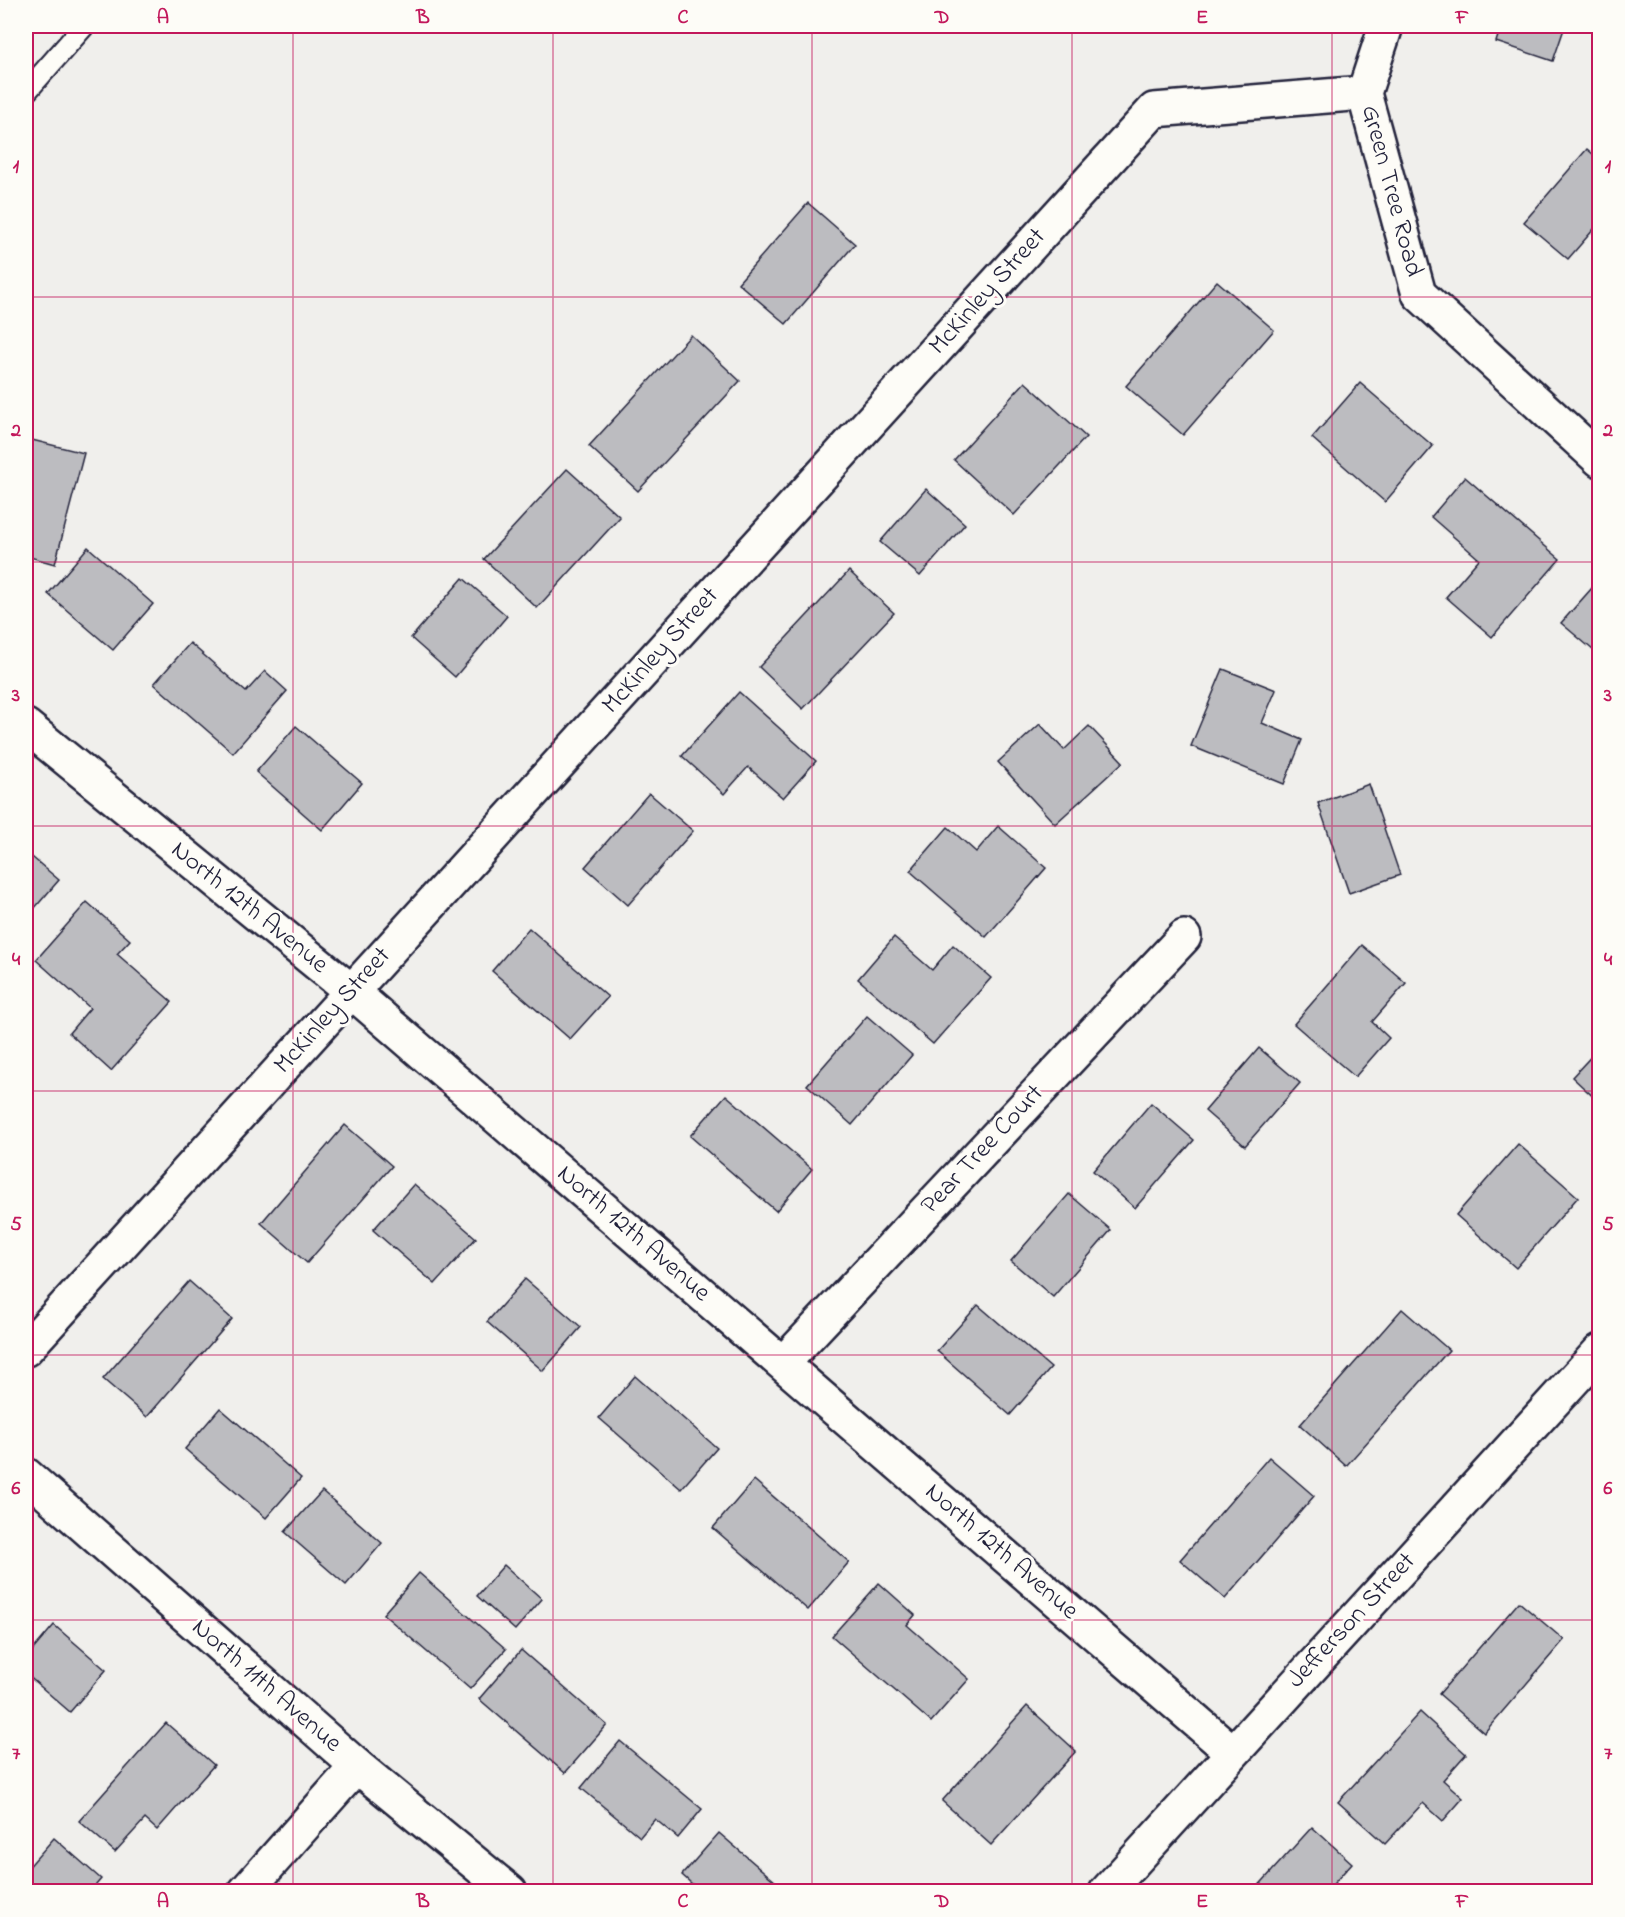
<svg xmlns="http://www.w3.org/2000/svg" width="1625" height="1917" font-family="'Indie Flower',sans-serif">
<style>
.building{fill:#bcbcc0;stroke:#22223b;stroke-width:1.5}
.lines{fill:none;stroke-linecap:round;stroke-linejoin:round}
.lane-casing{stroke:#22223b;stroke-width:24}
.street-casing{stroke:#22223b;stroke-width:38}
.lane{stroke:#fdfcf7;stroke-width:20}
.street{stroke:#fdfcf7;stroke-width:33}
.grid{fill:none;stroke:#c2185b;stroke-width:1.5;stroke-opacity:0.55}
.labels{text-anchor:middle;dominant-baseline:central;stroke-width:6;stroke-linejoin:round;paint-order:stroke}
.street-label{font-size:26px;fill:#22223b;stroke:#fdfcf7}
.neatline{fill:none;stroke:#c2185b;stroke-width:2}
.grid-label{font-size:20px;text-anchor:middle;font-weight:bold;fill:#c2185b}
</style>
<rect width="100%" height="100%" fill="#f0efec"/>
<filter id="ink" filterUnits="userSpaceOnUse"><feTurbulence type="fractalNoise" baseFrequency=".0167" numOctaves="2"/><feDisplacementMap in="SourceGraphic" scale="12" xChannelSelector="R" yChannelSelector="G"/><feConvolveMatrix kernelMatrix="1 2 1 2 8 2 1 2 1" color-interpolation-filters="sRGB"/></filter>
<g filter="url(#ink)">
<g class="building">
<path d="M1501,26H1565L1553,61L1496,42Z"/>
<path d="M1587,149L1600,160V233L1594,229L1568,259L1524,222Z"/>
<path d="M808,203L855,244L786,324L738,283Z"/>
<path d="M1217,281L1274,330L1183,435L1126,386Z"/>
<path d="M691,335L740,381L638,491L589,446Z"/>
<path d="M1025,382L1086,437L1014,515L954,460Z"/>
<path d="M1360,383L1433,446L1385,502L1312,438Z"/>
<path d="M32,440L84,453L55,564L26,556V464Z"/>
<path d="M567,469L620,517L537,608L484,559Z"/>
<path d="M1465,477L1560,559L1492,637L1446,597L1479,559L1431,517Z"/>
<path d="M926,489L965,524L920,576L880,542Z"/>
<path d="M88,547L153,604L113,650L48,594Z"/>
<path d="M849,571L894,613L803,709L759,667Z"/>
<path d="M463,578L507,616L455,677L411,638Z"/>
<path d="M1600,579V656L1561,623Z"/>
<path d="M190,643L246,692L265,671L287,691L233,753L154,684Z"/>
<path d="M1223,669L1276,690L1262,723L1302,740L1284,784L1191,746Z"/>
<path d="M739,692L816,761L783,798L748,767L724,794L682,756Z"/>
<path d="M1040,724L1064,750L1089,726L1123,762L1055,824L998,762Z"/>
<path d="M296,726L362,783L322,830L256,772Z"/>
<path d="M1369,784L1400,875L1349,893L1318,803Z"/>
<path d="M649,793L693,831L628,905L585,867Z"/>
<path d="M998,826L1046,868L986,937L910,871L948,827L976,852Z"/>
<path d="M26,852L59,880L26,918Z"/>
<path d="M87,902L130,940L117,954L172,1002L111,1071L69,1033L90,1008L36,960Z"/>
<path d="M529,928L608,997L570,1039L492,971Z"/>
<path d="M894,937L932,970L953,945L991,978L933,1044L858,979Z"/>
<path d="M1362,945L1406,983L1372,1022L1389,1038L1355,1077L1294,1024Z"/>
<path d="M867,1016L912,1055L852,1125L807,1085Z"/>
<path d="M1600,1047V1103L1572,1077Z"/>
<path d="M1259,1048L1300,1083L1245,1146L1205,1111Z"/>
<path d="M726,1095L812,1169L776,1211L690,1136Z"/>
<path d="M1151,1103L1194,1140L1135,1208L1093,1171Z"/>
<path d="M345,1125L392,1166L307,1263L261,1223Z"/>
<path d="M1518,1144L1578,1197L1516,1268L1456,1215Z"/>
<path d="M414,1184L476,1238L435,1284L373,1230Z"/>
<path d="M1069,1194L1111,1230L1053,1297L1011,1261Z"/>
<path d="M525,1279L581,1327L543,1371L487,1322Z"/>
<path d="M189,1281L232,1319L147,1417L103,1379Z"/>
<path d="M978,1305L1051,1368L1010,1415L937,1351Z"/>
<path d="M1402,1309L1449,1350L1346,1466L1300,1425Z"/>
<path d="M635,1376L717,1448L681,1489L599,1418Z"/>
<path d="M220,1408L301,1478L266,1518L185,1449Z"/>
<path d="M1269,1457L1314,1496L1225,1599L1180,1560Z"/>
<path d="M754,1480L849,1562L808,1610L713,1528Z"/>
<path d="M322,1491L382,1543L346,1585L285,1532Z"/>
<path d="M504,1565L542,1599L515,1630L477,1596Z"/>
<path d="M419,1573L506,1649L470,1689L383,1614Z"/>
<path d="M879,1583L915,1615L907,1625L969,1679L931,1722L832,1636Z"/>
<path d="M1519,1602L1564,1640L1484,1733L1439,1694Z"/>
<path d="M54,1625L106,1670L70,1712L26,1674V1658Z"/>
<path d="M521,1650L607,1725L565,1773L479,1699Z"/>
<path d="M1027,1706L1076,1751L991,1845L942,1801Z"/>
<path d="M1420,1712L1466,1754L1443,1780L1463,1798L1443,1821L1423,1803L1385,1844L1338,1802Z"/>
<path d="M166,1723L214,1765L157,1830L145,1819L115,1852L79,1821Z"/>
<path d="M620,1741L702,1809L678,1838L655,1819L640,1837L581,1788Z"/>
<path d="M1312,1827L1352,1863L1326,1892H1253Z"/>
<path d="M719,1833L783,1888L780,1892H701L682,1875Z"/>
<path d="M54,1838L101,1879L90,1892H26V1870Z"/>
</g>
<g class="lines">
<g class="lane-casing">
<path id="lane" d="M26,92L84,26"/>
</g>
<g class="street-casing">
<g id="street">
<path d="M1386,26L1364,93L1419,294L1600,460"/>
<path d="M26,726L351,991L1232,1752"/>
<path d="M26,1349L1154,110L1364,93"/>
<path d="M783,1363L1184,937"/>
<path d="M26,1475L357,1766L510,1892"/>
<path d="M245,1892L357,1766"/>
<path d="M1106,1892L1600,1351"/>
</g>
</g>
<use href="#lane" class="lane"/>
<use href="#street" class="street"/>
</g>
</g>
<path class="grid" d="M293,26V1892M553,26V1892M812,26V1892M1072,26V1892M1332,26V1892M26,297H1600M26,562H1600M26,826H1600M26,1091H1600M26,1355H1600M26,1620H1600"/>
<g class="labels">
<g class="street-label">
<text transform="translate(1391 191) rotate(75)">Green Tree Road</text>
<text transform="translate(988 292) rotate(-48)">McKinley Street</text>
<text transform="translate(661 651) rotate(-48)">McKinley Street</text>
<text transform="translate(249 908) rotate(39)">North 12th Avenue</text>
<text transform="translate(333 1011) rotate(-48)">McKinley Street</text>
<text transform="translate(983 1150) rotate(-47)">Pear Tree Court</text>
<text transform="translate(633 1234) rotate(41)">North 12th Avenue</text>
<text transform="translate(1001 1552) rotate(41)">North 12th Avenue</text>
<text transform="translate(1352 1621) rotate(-47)">Jefferson Street</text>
<text transform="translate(266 1686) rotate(41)">North 11th Avenue</text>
</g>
</g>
<rect width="1625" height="1917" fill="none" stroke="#fdfcf7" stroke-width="66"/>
<rect x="33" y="33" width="1559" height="1851" class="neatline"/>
<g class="grid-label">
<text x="163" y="23">A</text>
<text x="423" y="23">B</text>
<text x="683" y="23">C</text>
<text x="942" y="23">D</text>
<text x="1202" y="23">E</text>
<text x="1462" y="23">F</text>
<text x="16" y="172">1</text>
<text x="1608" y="172">1</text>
<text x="16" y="436">2</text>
<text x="1608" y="436">2</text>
<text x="16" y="701">3</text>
<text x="1608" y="701">3</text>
<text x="16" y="965">4</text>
<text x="1608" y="965">4</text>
<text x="16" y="1230">5</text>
<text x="1608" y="1230">5</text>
<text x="16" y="1494">6</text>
<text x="1608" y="1494">6</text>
<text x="16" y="1759">7</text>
<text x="1608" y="1759">7</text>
<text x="163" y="1907">A</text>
<text x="423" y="1907">B</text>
<text x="683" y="1907">C</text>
<text x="942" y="1907">D</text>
<text x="1202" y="1907">E</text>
<text x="1462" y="1907">F</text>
</g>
</svg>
